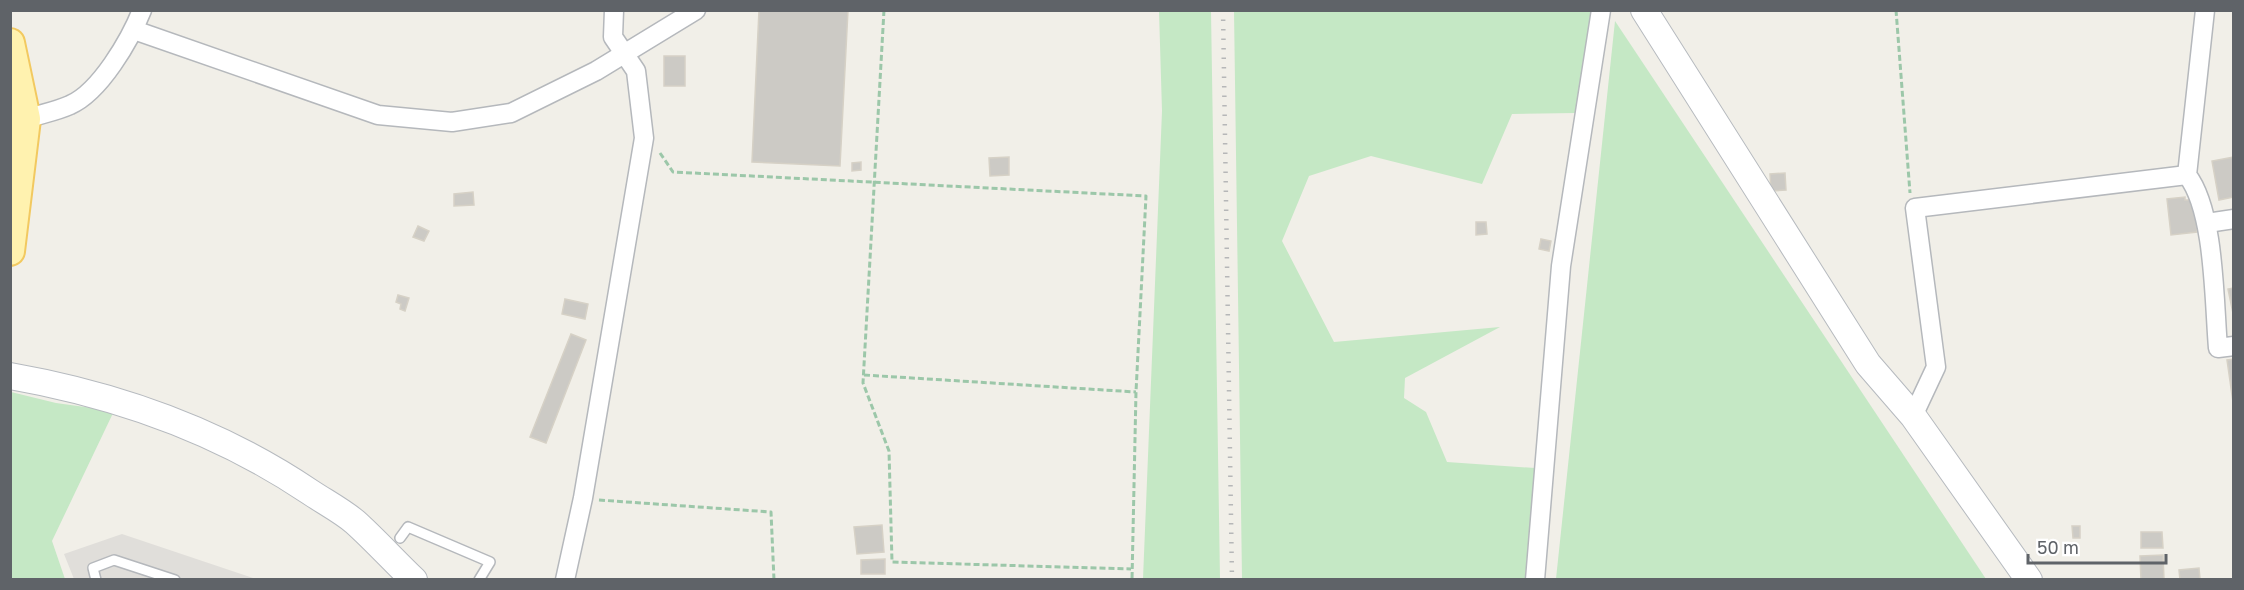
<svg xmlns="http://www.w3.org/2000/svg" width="2244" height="590" font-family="'Golos Text',sans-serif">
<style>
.industrial{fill:#e0deda}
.green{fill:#c5e8c5}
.building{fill:#cccac5;stroke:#d6d1c6;stroke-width:1.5}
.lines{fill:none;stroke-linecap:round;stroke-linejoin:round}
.lane-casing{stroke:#b5b8bc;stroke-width:12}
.street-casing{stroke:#b5b8bc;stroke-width:21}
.secondary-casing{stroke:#b6babf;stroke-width:28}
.primary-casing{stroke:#f2c960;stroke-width:32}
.path{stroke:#9cc7a9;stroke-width:3;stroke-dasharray:6 3;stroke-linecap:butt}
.lane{stroke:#fff;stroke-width:9}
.street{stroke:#fff;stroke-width:18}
.secondary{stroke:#fff;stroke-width:26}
.primary{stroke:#fff2af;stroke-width:28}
.rail{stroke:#b6b7b8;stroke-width:4.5;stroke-dasharray:1.5 8;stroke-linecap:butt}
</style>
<rect width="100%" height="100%" fill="#f1efe8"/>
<path class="industrial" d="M122,534L256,579H74L64,554Z"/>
<g class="green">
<path d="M1159,11H1211L1220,579H1143L1162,111Z"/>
<path d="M1234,11H1591L1575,113L1512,114L1482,184L1371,156L1309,176L1282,241L1334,342L1500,327L1405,378L1404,398L1426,412L1447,462L1535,468L1525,579H1242Z"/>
<path d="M1615,21L1986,579H1556Z"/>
<path d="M11,392L56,403L114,411L52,541L65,579L11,580Z"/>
</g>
<g class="building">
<path d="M759,10H848L840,166L752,162Z"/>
<rect x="664" y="56" width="21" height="30"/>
<path d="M1009,157V175L990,176L989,158Z"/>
<path d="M2234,157V197L2219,200L2212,161Z"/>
<path d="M861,162V170L852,171V163Z"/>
<path d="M1785,173L1786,190L1771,191L1770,174Z"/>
<path d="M473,192L474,205L454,206V194Z"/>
<path d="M2185,197V200H2191V205H2195L2197,232L2171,235L2167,199Z"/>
<path d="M1476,222H1486L1487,234L1476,235Z"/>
<path d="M418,226L429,231L424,241L413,237Z"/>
<path d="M1541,239L1551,241L1549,251L1539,249Z"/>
<path d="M2234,288V318L2228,289Z"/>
<path d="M398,295L409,298L405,311L400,309L401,304L396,302Z"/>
<path d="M565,299L588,304L585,319L562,314Z"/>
<path d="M571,334L586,340L546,443L530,437Z"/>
<path d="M2234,359V402H2233L2227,360Z"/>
<path d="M882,525L884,552L857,554L854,527Z"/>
<path d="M2072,526H2080V538H2073Z"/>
<path d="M2141,532H2162L2163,548H2141Z"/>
<path d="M2163,555L2164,580H2141L2140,556Z"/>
<path d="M885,559V574H861V560Z"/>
<path d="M2199,568L2200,579L2180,580L2179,570Z"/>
</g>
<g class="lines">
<g class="lane-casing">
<g id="lane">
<path d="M400,538L408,527L490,562L479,580"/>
<path d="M96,580L93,568L114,560L175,580"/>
</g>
</g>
<g class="street-casing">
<g id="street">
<path d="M2205,10L2187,175C2215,211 2214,302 2218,348L2234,346"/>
<path d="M134,30L378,115L452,122L511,113L596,71L696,10"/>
<path d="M26,119C41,114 57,111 70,105C100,92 130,40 142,10"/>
<path d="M2207,223L2234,219"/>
<path d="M1913,416L1936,367L1915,208L2187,175"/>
<path d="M565,580L583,498L644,138L636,71L613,37L614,10"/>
<path d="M1535,580L1561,266L1601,10"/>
</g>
</g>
<g class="secondary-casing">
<g id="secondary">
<path d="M1644,10L1868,364L1913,416L2029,580"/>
<path d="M10,376C118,395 218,430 310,492C325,502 342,511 355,522C375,540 394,561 414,580"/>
</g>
</g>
<g class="primary-casing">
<path id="primary" d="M10,43L26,119L10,251"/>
</g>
<g class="path">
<path d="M884,10L863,383L889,451L892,562L1131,569"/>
<path d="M1896,10L1910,193"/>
<path d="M660,153L673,172L1146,196L1136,392L1132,580"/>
<path d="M864,375L1136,392"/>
<path d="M599,500L771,512L774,580"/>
</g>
<use href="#lane" class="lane"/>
<use href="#street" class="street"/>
<use href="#secondary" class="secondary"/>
<use href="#primary" class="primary"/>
<path class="rail" d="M1223,10L1232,580"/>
</g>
<rect width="2244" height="590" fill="none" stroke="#5f6368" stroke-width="24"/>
<path d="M2028 554v9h138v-9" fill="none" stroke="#5f6368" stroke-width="3"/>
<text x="2037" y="554" font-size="18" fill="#5f6368" stroke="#ffffff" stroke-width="4.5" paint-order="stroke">50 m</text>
</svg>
